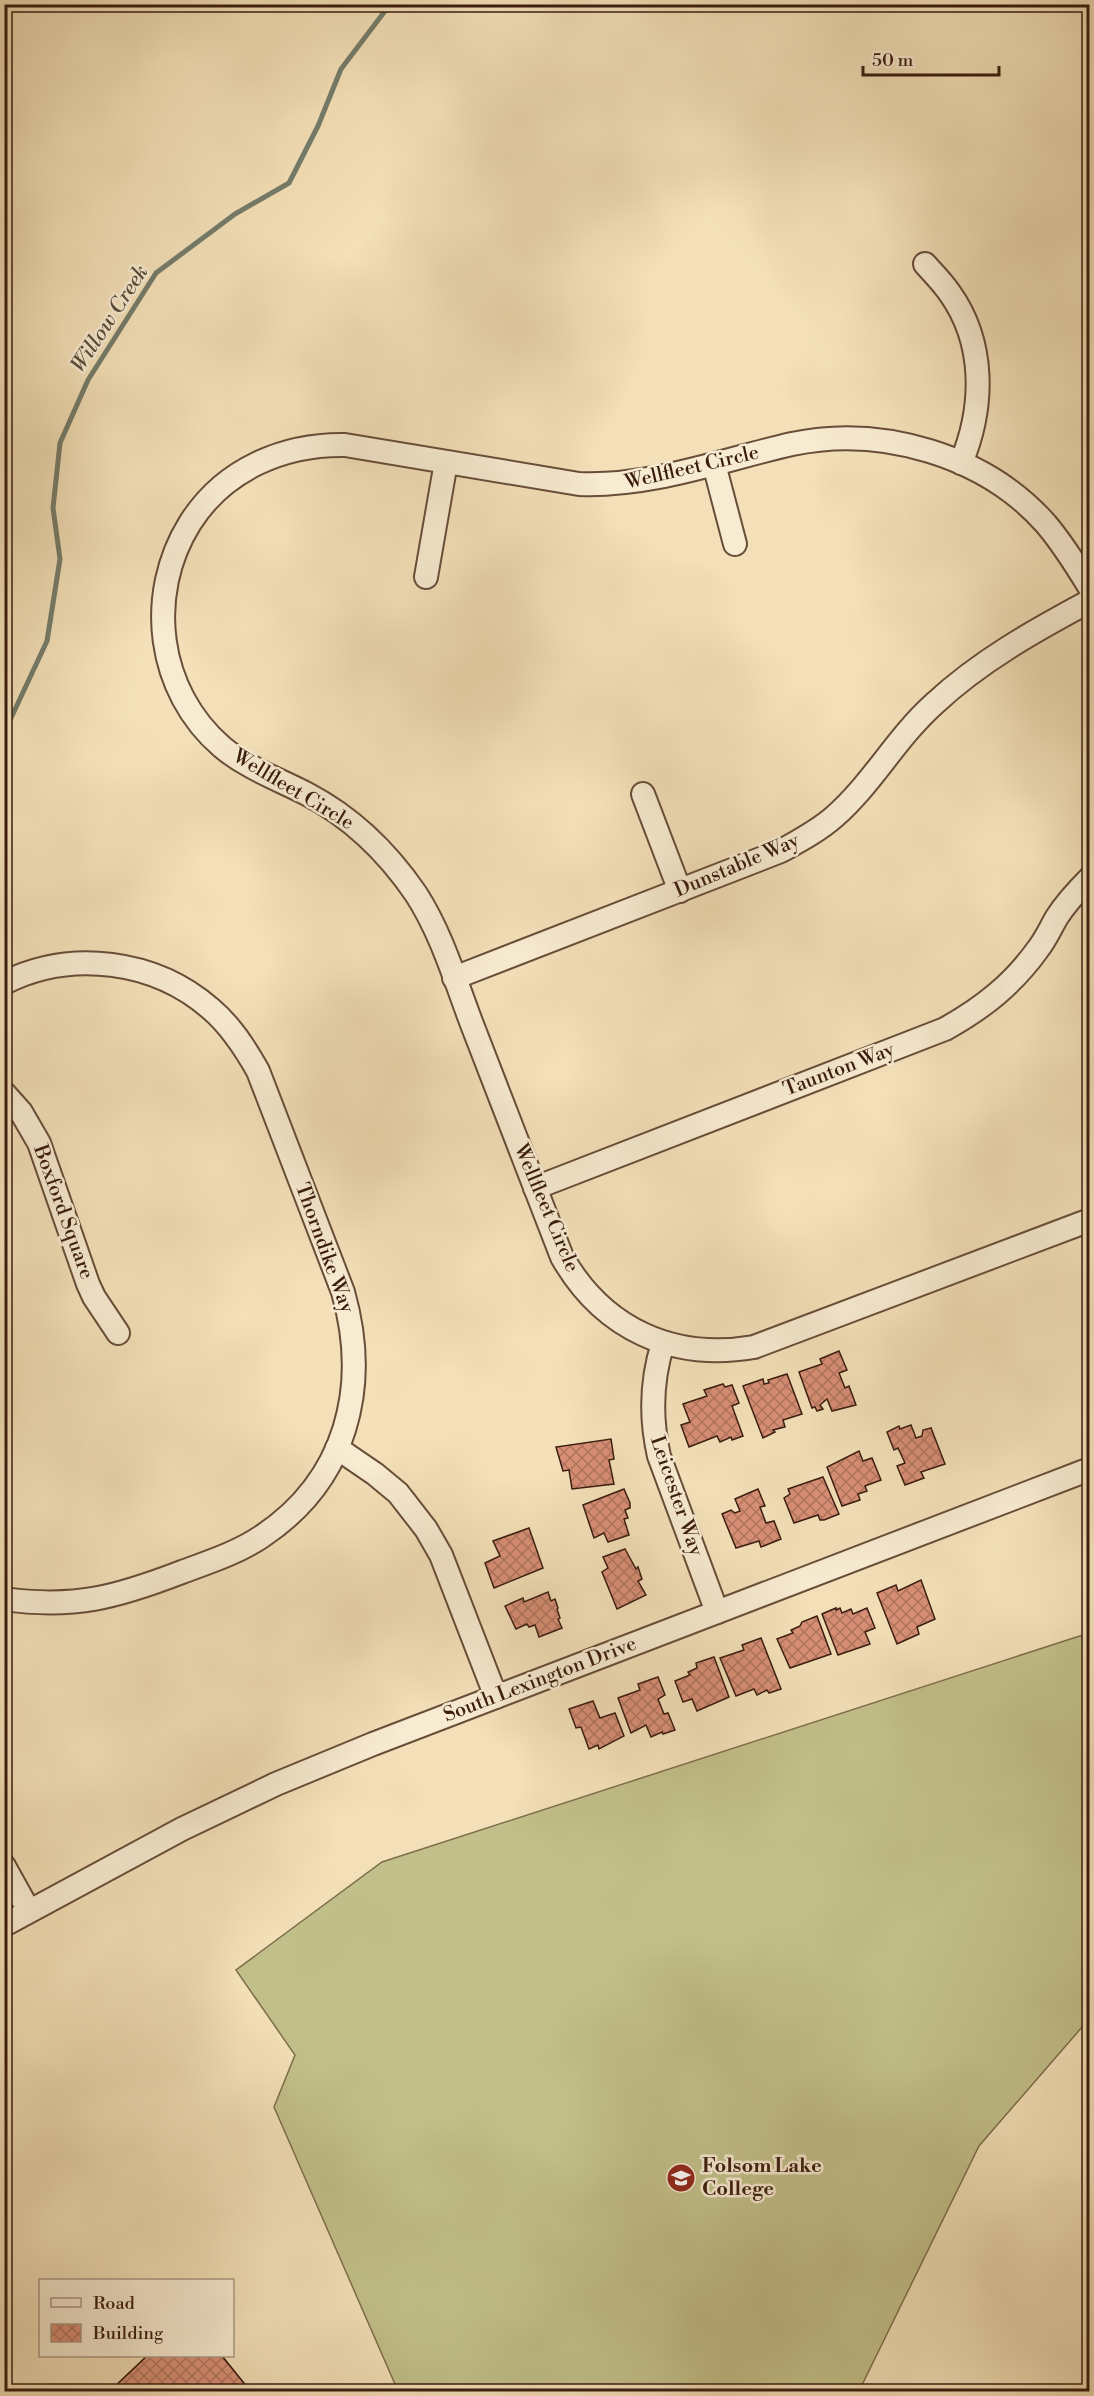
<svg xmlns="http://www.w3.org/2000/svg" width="1094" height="2396" font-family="'Libre Bodoni',serif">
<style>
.grass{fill:#c2c08a;stroke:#7e6e4c;stroke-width:1.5}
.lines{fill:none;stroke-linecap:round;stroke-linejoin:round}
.stream{stroke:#757d6b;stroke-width:5}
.building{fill:url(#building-cross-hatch);stroke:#3a1c0f;stroke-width:1.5}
.minor-casing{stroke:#684d39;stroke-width:26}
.minor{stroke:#f7ebd1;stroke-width:22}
.labels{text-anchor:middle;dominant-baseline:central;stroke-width:5;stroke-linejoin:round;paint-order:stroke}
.street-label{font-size:20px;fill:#3a1c0f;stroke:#f7ebd1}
.poi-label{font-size:20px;font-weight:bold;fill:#3a1c0f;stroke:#f7ebd1;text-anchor:start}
.water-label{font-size:21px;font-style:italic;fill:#584d3d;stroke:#f7ebd1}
</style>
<defs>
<pattern id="building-cross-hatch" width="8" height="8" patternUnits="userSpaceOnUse" patternTransform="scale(1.5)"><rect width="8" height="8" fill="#d88f76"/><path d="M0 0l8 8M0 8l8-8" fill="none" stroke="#b0745f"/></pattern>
</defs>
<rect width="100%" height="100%" fill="#f3e0b8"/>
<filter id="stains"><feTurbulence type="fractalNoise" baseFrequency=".00333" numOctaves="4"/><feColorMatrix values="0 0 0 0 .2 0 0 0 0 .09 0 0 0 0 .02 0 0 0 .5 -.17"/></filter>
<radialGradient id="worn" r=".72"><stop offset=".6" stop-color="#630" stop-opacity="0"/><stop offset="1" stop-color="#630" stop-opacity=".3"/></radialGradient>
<path class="grass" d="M1089,1633V2019L979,2146L859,2391H398L274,2107L295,2055L236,1970L382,1862Z"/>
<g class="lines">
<path class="stream" d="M4,733L47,641L60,559L53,508L60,443L88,380L156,273L235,214L289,183L318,126L341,69L385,11L394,4"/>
</g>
<g class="building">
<path d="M839,1351L847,1370L839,1373L845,1388L849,1386L856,1405L832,1411L827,1399L820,1405L823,1409L817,1411L815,1407L812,1408L799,1372L822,1364L820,1359Z"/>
<path d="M787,1374L802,1414L783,1420L785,1427L773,1430L775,1432L763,1438L743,1386L763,1379L764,1384L769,1383L768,1380Z"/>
<path d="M723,1384L725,1387L732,1385L739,1403L732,1406L743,1436L732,1440L731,1437L720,1442L717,1436L689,1447L681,1425L690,1422L683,1404L707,1396L704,1390Z"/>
<path d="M911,1425L916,1438L922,1436L923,1430L931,1428L945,1464L921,1472L924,1478L905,1485L897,1466L905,1463L898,1448L894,1450L887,1432L899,1426L900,1429Z"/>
<path d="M611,1439L614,1459L609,1460L614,1484L572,1489L569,1470L563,1471L556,1447Z"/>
<path d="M859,1451L863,1461L872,1458L881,1480L865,1486L867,1491L858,1494L860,1500L842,1506L827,1467Z"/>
<path d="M823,1477L839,1514L824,1520H820L818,1515L794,1523L784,1498L790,1494L788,1489Z"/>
<path d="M624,1489L630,1503V1508L625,1510L628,1518L624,1519L629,1535L608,1542L604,1533L594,1538L583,1505Z"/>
<path d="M758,1489L765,1506L760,1507L766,1523L774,1521L781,1539L761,1547L759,1541L736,1548L722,1514L731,1510L735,1513L740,1511L735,1499Z"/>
<path d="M529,1528L543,1568L494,1588L485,1563L500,1556L493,1541Z"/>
<path d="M625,1549L636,1569L638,1567L642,1579L638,1581L646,1595L617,1609L602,1572L608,1568L603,1557Z"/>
<path d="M921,1580L935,1619L917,1627L919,1634L897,1644L877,1593L896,1585L898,1591Z"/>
<path d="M548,1592L551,1601L555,1599L558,1608L557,1609L560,1618L558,1619L562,1628L539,1637L535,1625L529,1627L527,1624L516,1629L505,1606L523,1598L524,1602Z"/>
<path d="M836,1608V1610L840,1608L842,1613L851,1609L853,1614L867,1608L875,1628L865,1632L870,1644L838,1655L822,1614Z"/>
<path d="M817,1616L831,1654L790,1668L777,1639L793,1633L791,1630L800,1626L802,1622Z"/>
<path d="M761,1638L781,1689L769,1693L767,1690L757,1695L754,1689L736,1696L720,1658L744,1650L742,1645Z"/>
<path d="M714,1657L729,1697L697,1711L692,1699L683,1702L675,1681L690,1675L688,1672L697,1668L696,1663Z"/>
<path d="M658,1677L665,1695L658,1699L664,1714L668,1713L675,1730L663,1734L662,1732L651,1737L646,1725L631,1733L618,1698L640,1690L638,1684Z"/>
<path d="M593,1701L600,1718L615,1713L624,1736L599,1749L598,1745L589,1749L581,1727L576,1728L569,1709Z"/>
<path d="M147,2356H222L251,2392H109Z"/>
<path d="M147,2356H222L251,2392H109Z"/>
</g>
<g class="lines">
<g class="minor-casing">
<g id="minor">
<path d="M925,264C933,273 942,282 949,292C986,343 984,408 961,463"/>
<path d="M714,464L735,544"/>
<path d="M426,577L446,462"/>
<path d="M1090,588C1076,565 1063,544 1046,524C985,455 881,425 792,444C721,460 652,487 579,484L345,445C284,444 224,469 190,523C145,595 157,691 222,747C247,768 278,779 307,794C351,817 388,853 416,894C442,934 456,983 473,1027C503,1104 532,1181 562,1257C603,1329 673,1361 754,1347L1090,1220"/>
<path d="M643,794L680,891"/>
<path d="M454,978L781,851C799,841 818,831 834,817C872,784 896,738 934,704C980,661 1034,631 1090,601"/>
<path d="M4,983C71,949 155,960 211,1009C231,1026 245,1048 258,1071L343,1292C370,1387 347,1480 261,1537C237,1553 209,1562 182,1572C117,1597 75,1609 4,1599"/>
<path d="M4,1093L21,1112L39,1143L88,1284L94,1297L118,1333"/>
<path d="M535,1188L945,1029C983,1008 1013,984 1038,949C1046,939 1051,927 1057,917C1066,903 1078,890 1090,878"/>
<path d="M663,1343C651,1381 650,1417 659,1456L717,1612"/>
<path d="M337,1448L375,1474L398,1493L426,1529L441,1555L496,1697"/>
<path d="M4,1866L29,1911"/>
<path d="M4,1925L182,1829L276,1784L373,1744L1090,1469"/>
</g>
</g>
<use href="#minor" class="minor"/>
</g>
<defs>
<g id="university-disc" transform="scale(1.5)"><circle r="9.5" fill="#8f2418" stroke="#f7ebd1"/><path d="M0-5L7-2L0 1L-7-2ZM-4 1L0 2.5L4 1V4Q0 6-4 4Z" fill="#fff"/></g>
</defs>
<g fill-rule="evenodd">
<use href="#university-disc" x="681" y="2178"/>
</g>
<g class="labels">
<g class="street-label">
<text transform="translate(692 468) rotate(-13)">Wellfleet Circle</text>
<text transform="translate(293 790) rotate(31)">Wellfleet Circle</text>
<text transform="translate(737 866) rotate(-23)">Dunstable Way</text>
<text transform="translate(839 1070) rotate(-21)">Taunton Way</text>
<text transform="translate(546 1208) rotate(67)">Wellfleet Circle</text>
<text transform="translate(63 1212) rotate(70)">Boxford Square</text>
<text transform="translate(324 1248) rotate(70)">Thorndike Way</text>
<text transform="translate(676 1496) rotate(71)">Leicester Way</text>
<text transform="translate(540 1680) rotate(-21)">South Lexington Drive</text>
</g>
<g class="poi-label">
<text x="702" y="2166">Folsom Lake<tspan x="702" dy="23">College</tspan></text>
</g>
<g class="water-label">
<text transform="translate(110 319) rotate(-57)">Willow Creek</text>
</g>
</g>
<rect width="1094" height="2396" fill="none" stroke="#f3e0b8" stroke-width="24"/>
<rect x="6" y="6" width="1082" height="2384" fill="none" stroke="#3a1c0f" stroke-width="3"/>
<rect x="12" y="12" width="1070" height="2372" fill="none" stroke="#3a1c0f" stroke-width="1.5"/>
<rect x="39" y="2279" width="195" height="78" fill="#f7ebd1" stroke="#ab9883" stroke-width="1.5"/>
<rect x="51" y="2298" width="30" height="9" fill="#f7ebd1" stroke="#ab9883" stroke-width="1.5"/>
<text x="93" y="2309" font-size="18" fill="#3a1c0f">Road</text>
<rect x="51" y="2324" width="30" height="18" fill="url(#building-cross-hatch)" stroke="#ab9883" stroke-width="1.5"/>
<text x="93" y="2339" font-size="18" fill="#3a1c0f">Building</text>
<path d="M863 66v9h136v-9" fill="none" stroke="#3a1c0f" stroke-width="3"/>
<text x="872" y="66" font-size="18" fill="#3a1c0f" stroke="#f7ebd1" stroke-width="4.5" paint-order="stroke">50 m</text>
<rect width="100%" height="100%" filter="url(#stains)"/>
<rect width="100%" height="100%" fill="url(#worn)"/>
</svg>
